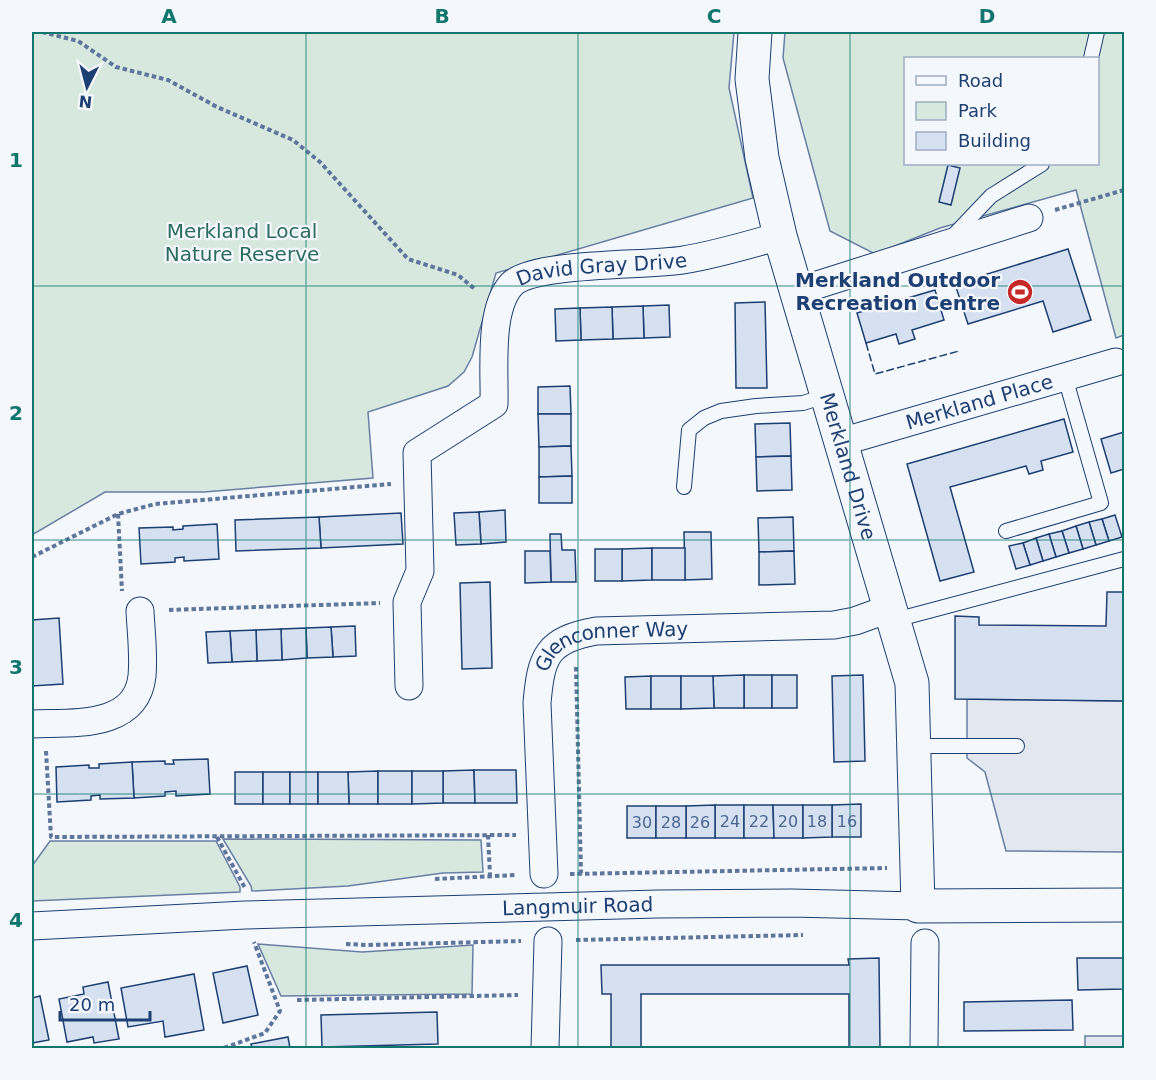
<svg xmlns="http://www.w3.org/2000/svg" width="1156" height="1080" font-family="'DejaVu Sans',sans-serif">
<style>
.green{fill:#d7e8df;stroke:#687fa3;stroke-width:1.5;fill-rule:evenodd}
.parking{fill:#e3e8f0;stroke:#687fa3;stroke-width:1.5}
.building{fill:#d5e0f0;stroke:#1d3f73;stroke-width:1.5}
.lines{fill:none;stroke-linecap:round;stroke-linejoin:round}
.service-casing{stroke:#1d3f73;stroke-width:16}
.minor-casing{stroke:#1d3f73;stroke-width:29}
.tertiary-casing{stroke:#1d3f73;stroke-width:35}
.path{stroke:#5e769c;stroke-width:4;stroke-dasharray:4.5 3;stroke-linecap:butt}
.service{stroke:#f4f7fb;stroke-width:14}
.minor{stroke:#f4f7fb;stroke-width:27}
.tertiary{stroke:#f4f7fb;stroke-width:33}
.fence{stroke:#1d3f73;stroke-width:1.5;stroke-dasharray:8 3;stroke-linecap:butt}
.grid{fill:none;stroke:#0f766e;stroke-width:1.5;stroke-opacity:0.55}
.labels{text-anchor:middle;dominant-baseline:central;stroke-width:4.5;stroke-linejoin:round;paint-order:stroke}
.number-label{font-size:16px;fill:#4b6792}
.park-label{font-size:20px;fill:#2c6c60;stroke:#f4f7fb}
.street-label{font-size:20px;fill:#1d3f73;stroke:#f4f7fb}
.poi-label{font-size:20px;font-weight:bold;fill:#1d3f73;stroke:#f4f7fb;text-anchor:end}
.neatline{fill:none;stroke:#0f766e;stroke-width:2}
.grid-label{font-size:20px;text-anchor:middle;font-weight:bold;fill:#0f766e}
</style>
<rect width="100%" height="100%" fill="#f4f7fb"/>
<g class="green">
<path d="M32,32H734L729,88L753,198L496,273L472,357L464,372L448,386L368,412L373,478L204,492H105L32,535Z"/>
<path d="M785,32H1124V335L1116,338L1076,190L940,228L875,254L830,231L783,58ZM906,58H1098V164H906Z"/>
<path d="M223,839L481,840L483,872L443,873L348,886L252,891L251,886Z"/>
<path d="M50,841H216L240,887V892L32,901V866Z"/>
<path d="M258,944L362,952L473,945L472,994L281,996Z"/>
</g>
<g class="parking">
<path d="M967,699L1124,701V852L1006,851L985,772L967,758Z"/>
<rect x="1085" y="1036" width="39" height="12"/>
</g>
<g class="building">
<path d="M948,165L960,168L951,205L939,202Z"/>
<path d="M1068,249L1091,320L1053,332L1043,301L968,324L955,284Z"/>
<path d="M935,290L944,320L912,330L915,339L899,344L896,334L866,343L857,313Z"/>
<path d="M765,302L767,388H736L735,303Z"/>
<path d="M669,305L670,337L644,338L643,306Z"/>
<path d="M643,306L644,338L613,339L612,307Z"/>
<path d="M612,307L613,339L581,340L580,308Z"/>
<path d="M580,308L581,340L556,341L555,309Z"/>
<path d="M570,386L571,414H538V387Z"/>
<path d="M538,414H571V446L539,447Z"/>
<path d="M1064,419L1073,452L1041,461L1043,470L1029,474L1026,466L950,487L974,572L940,581L907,464Z"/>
<path d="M790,423L791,456L756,457L755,424Z"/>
<path d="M1124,432V469L1111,473L1101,439Z"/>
<path d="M571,446L572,476L539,477V447Z"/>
<path d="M791,456L792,490L757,491L756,457Z"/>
<path d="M572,476V503H539V477Z"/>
<path d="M505,510L506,542L481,544L479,512Z"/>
<path d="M479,512L481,544L456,545L454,513Z"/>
<path d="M401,513L403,544L321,548L319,517Z"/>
<path d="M1115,515L1122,537L1109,541L1102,519Z"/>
<path d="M319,517L321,548L236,551L235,520Z"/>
<path d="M793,517L794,551L759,552L758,518Z"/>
<path d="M1102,519L1109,541L1096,545L1089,522Z"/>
<path d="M1089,522L1096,545L1083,549L1076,526Z"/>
<path d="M217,524L219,559L184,561V557L175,558V562L141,564L139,528L173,527V530L183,529V526Z"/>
<path d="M1076,526L1083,549L1069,553L1062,531Z"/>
<path d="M1062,531L1069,553L1056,557L1049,534Z"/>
<path d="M684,532H711L712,579L685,580Z"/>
<path d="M550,534H561L562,550H575L576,582H551Z"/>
<path d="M1049,534L1056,557L1043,561L1036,538Z"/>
<path d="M1036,538L1043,561L1030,565L1023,543Z"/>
<path d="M1023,543L1030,565L1016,569L1009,546Z"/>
<path d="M652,548V580L622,581V549Z"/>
<rect x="652" y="548" width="33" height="32"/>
<rect x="595" y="549" width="27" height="32"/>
<path d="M525,551H550L551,582L525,583Z"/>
<path d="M794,551L795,584L759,585V552Z"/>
<path d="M490,582L492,668L462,669L460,583Z"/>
<path d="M1107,592H1124V701L955,699V616L979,617V625L1106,626Z"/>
<path d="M59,618L63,684L32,686V620Z"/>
<path d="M355,626L356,656L333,657L331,627Z"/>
<path d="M331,627L333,657L307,658L306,628Z"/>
<path d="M306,628L307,658L282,660L281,629Z"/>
<path d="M281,629L282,660L257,661L256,630Z"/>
<path d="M256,630L257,661L232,662L230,631Z"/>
<path d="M230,631L232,662L208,663L206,632Z"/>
<rect x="744" y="675" width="28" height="33"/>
<path d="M744,675V708H714L713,676Z"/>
<rect x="772" y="675" width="25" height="33"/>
<path d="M863,675L865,761L834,762L832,676Z"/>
<path d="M651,676V709H626L625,677Z"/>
<rect x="651" y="676" width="30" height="33"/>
<path d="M681,676H713L714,708L681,709Z"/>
<path d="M208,759L210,794L176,796V791L165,792V796L134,798L132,762L165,761V764H174L173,760Z"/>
<path d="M132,762L134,798L100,799V795L91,796V800L57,802L56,767L89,765V768H99V764Z"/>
<path d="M474,770L475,803H443V771Z"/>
<path d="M474,770H516L517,803H475Z"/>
<path d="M378,771V804H349L348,772Z"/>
<rect x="378" y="771" width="34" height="33"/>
<path d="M412,771H443V803L412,804Z"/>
<rect x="235" y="772" width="28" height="32"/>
<rect x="263" y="772" width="27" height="32"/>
<rect x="290" y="772" width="28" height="32"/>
<path d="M318,772H348L349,804H318Z"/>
<path d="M861,804V837H832V805Z"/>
<rect x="715" y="805" width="29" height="33"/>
<path d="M715,805V838H686V806Z"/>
<path d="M744,805H773L774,838H744Z"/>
<path d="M773,805H803V838H774Z"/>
<path d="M803,805H832V837L803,838Z"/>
<rect x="627" y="806" width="29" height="32"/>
<rect x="656" y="806" width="30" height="32"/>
<path d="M879,958L880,1048H849V994H641V1048H611V994H602L601,965H849L848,959Z"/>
<path d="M1077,958H1124V989L1078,990Z"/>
<path d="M247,966L258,1015L223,1023L213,973Z"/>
<path d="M194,974L204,1030L165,1037L163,1021L128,1027L121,988Z"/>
<path d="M108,982L119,1039L94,1043L93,1037L67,1042L59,999L84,994L83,987Z"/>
<path d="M40,996L49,1040L32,1043V998Z"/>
<path d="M1072,1000L1073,1030L964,1031V1002Z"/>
<path d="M437,1012L438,1044L322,1047L321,1015Z"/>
<path d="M288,1037L290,1048H252L251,1044Z"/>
</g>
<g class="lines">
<g class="service-casing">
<g id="service">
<path d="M1091,58L1097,32"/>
<path d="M953,236L991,196L1042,164"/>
<path d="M684,487L689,430L704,418L721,411L756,406L803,403L828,395"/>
<path d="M1006,531L1101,503L1065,377"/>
<path d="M895,620L1124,559"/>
<path d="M915,746H1017"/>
</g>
</g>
<g class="minor-casing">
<g id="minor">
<path d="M798,291L1029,218"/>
<path id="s1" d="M841,442L1116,362"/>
<path id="s2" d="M409,686L407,602L420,571L417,453L494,404C495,371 488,309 512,284C534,262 647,266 683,260C715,255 748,245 780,236"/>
<path d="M32,724C70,722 136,730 142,676C144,655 141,632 140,611"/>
<path id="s3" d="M544,874L537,703C541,656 547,640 596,631L834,625L855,621L891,608"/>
<path id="s4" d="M32,926L245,915L658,904L791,903L918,906"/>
<path d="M545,1048L548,941"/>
<path d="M924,1048L925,943"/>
</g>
</g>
<g class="tertiary-casing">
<g id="tertiary">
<path id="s5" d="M755,32L752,79L762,158L780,236L912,683L918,906L1124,905"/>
</g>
</g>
<g class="path">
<path d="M42,32L78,41L116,67L168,80L217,107L293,140L320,162L408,259L458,275L476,290"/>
<path d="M1055,210L1124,190"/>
<path d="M118,514L122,591"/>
<path d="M32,557L118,514L155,504L391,484"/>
<path d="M169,610L380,603"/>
<path d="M576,667L581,873"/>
<path d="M46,751L51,837L516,835"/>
<path d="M488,835L490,875"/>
<path d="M217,837L245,888"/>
<path d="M570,874L887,868"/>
<path d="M435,879L515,875"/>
<path d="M576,940L803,935"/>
<path d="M346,944L367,945L521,941"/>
<path d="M297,1000L518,995"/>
<path d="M224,1048L265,1033L280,1011L254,942"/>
</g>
<use href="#service" class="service"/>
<use href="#minor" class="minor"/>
<use href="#tertiary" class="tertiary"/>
<path class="fence" d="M866,343L875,374L959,351"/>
</g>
<path class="grid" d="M306,32V1048M578,32V1048M850,32V1048M32,286H1124M32,540H1124M32,794H1124"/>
<defs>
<g id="stadium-disc" transform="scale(1.35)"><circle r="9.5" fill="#c62828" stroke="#f4f7fb"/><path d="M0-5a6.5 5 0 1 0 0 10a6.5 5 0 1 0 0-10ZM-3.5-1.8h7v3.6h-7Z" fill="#fff"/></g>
</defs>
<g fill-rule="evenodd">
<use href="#stadium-disc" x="1020" y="292"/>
</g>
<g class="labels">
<g class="number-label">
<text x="730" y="821">24</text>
<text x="759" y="821">22</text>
<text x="788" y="821">20</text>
<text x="817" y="821">18</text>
<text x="847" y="821">16</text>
<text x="642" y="822">30</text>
<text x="671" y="822">28</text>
<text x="700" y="822">26</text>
</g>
<g class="park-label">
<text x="242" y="231">Merkland Local<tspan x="242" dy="23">Nature Reserve</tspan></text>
</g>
<g class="street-label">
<text stroke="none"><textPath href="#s2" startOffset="543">David Gray Drive</textPath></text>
<text stroke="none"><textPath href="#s1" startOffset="144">Merkland Place</textPath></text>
<text stroke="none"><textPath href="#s5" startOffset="447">Merkland Drive</textPath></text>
<text stroke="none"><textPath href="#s3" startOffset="286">Glenconner Way</textPath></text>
<text stroke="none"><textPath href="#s4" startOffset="546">Langmuir Road</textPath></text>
</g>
<g class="poi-label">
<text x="1000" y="280">Merkland Outdoor<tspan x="1000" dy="23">Recreation Centre</tspan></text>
</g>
</g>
<rect width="1156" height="1080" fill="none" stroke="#f4f7fb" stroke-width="66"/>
<rect x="904" y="57" width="195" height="108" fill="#f4f7fb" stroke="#9eadc5" stroke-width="1.5"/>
<rect x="916" y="76" width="30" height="9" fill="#f4f7fb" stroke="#9eadc5" stroke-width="1.5"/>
<text x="958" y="87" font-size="18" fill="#1d3f73">Road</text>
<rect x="916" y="102" width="30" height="18" fill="#d7e8df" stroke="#9eadc5" stroke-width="1.5"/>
<text x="958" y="117" font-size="18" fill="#1d3f73">Park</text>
<rect x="916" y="132" width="30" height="18" fill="#d5e0f0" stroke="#9eadc5" stroke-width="1.5"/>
<text x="958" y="147" font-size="18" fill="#1d3f73">Building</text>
<g transform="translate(87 87) rotate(186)" stroke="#f4f7fb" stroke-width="4.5" paint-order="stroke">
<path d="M0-4.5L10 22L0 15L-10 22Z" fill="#1d3f73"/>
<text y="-9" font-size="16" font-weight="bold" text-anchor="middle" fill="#1d3f73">N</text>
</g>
<path d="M60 1011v9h90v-9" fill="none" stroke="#1d3f73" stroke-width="3"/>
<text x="69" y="1011" font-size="18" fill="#1d3f73" stroke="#f4f7fb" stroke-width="4.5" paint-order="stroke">20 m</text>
<rect x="33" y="33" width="1090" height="1014" class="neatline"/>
<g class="grid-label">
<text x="169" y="23">A</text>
<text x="442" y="23">B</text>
<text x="714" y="23">C</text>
<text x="987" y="23">D</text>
<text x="16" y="167">1</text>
<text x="16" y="420">2</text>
<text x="16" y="674">3</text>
<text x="16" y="927">4</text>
</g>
</svg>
